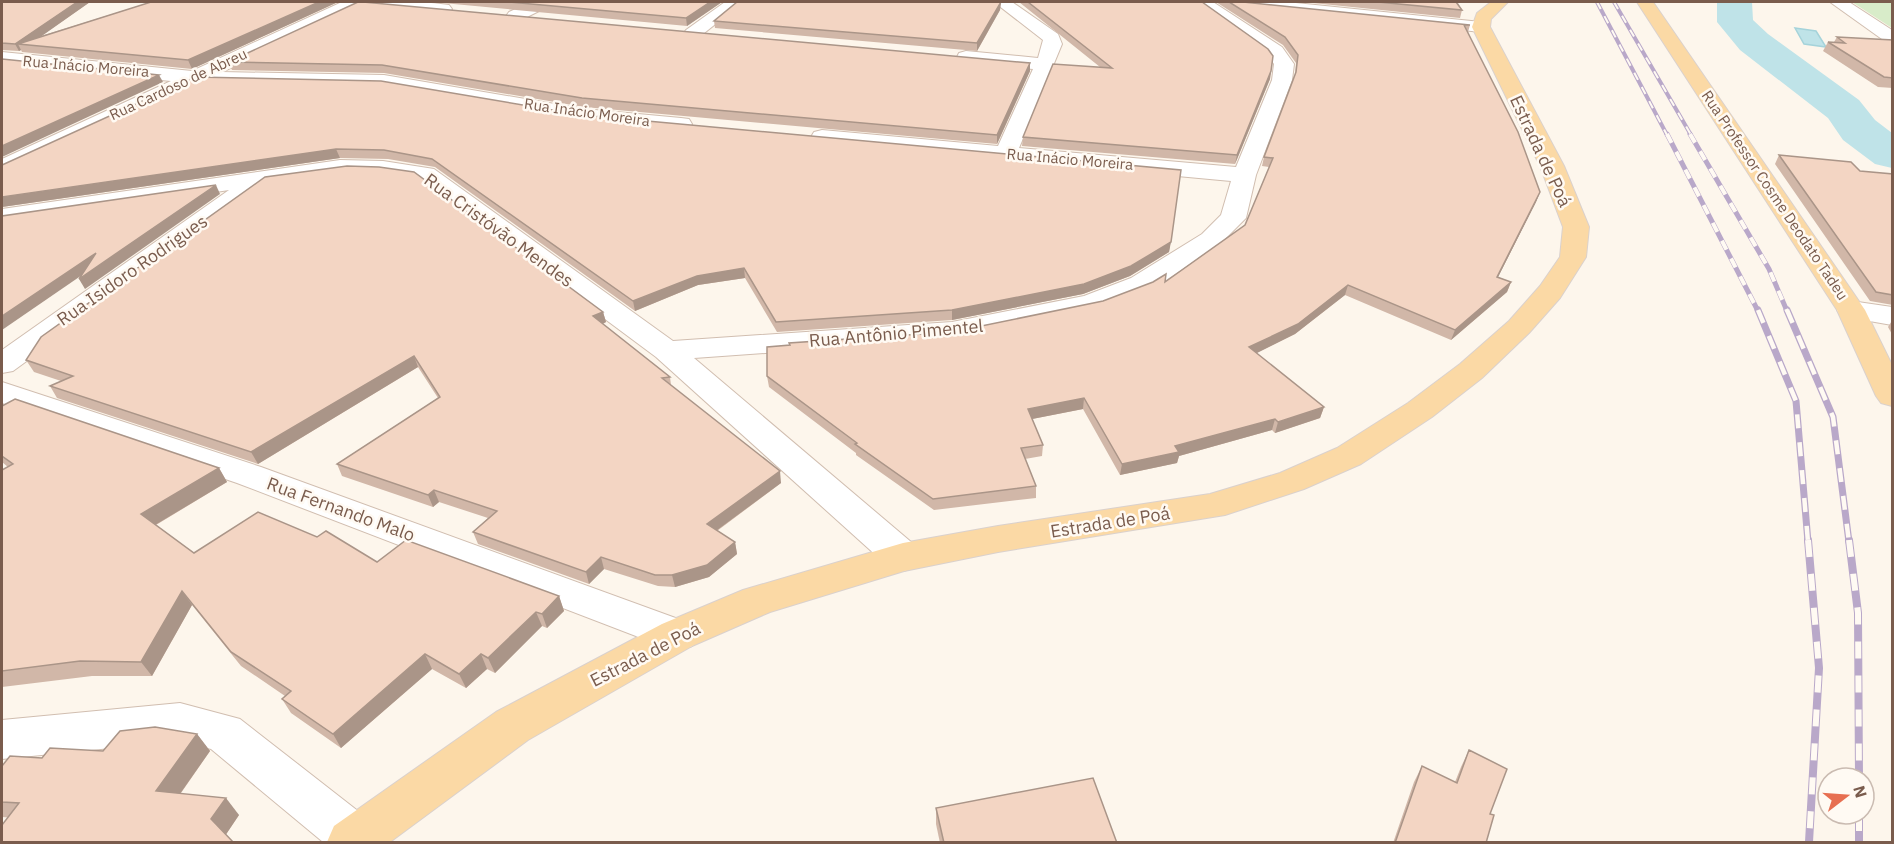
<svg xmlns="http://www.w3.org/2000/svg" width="1894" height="844" font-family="'IBM Plex Sans',sans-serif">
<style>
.green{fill:#d8ecc9}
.water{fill:#bfe3e8;stroke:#a5d3da;stroke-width:1.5}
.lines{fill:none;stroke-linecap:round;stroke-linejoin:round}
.river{fill:#bfe3e8;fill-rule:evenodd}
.minor-casing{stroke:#d1beb0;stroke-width:2}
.major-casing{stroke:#dad1cd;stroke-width:2}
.minor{fill:#fff;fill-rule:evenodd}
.major{fill:#fbd9a5;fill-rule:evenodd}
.rail-far3-casing{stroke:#b9a8c9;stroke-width:4}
.rail-far2-casing{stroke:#b9a8c9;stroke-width:5}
.rail-far1-casing{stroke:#b9a8c9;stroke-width:7}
.rail-casing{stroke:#b9a8c9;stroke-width:8}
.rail-far3{stroke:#fffaf3;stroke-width:2;stroke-dasharray:8;stroke-linecap:butt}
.rail-far2{stroke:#fffaf3;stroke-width:4;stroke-dasharray:10;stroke-linecap:butt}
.rail-far1{stroke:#fffaf3;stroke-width:4.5;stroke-dasharray:14;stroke-linecap:butt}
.rail{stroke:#fffaf3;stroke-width:6;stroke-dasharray:17;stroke-linecap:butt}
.wall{fill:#d1b7a8}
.shaded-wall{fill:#aa9588}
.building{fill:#f3d5c3;stroke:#aa9588;stroke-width:1.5}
.labels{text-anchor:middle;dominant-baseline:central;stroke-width:5;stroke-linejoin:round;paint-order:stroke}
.far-street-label{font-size:15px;fill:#7a5c4d;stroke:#fffaf3}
.street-label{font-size:18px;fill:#7a5c4d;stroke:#fffaf3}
</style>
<rect width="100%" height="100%" fill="#fdf6ec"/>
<path class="green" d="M1852,2H1892V28Z"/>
<path class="water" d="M1795,28L1816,31L1826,47L1804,44Z"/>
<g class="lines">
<path class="river" d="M1717,2H1752L1753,20L1768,34L1859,100L1875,120L1892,133V168L1875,164L1843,140L1828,118L1740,50L1717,22Z"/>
<g class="minor-casing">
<g id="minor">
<path d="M342,2C377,2 415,0 449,5L452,9L449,13L443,14L361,6L222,72L384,75L584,109L681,118L689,119L692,124L689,129L681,130L584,121L384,87L198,83L10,172L2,174V159L171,81L2,64V52L192,71Z"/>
<path d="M531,2H551L549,6L521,20H509L506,16L509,12Z"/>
<path d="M725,2H743L698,38H686L683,34L686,30Z"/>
<path d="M994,2H1012L1058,34L1062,44L1019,148L1236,167L1272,80L1274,64L1268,55L1197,6L1195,2H1213L1282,47L1294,64L1292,80L1256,175L1246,218L1220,244L1151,290L1101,309L952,340L694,358L917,547L922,557L917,567L903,571L889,567L656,357L418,180L383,174L351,173L268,185L13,371L2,373V350L229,190L2,224V209L340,160L383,161L434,169L673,341L952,322L1084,296L1131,278L1202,234L1221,215L1231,181L814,142L811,137L814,132L822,130L998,146L1033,69L966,63L959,61L957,57L959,53L966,51L1038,58L1043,40Z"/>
<path d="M1234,2H1286L1481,22L1487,23L1490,27L1487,31L1481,32L1242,7Z"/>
<path d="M1830,2H1849L1892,30V43L1886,42Z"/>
<path d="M1851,301L1892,307V325L1841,316L1837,310L1841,304Z"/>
<path d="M2,382L261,467L692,624L698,635L692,646L677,651L662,646L237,483L2,403Z"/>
<path d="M180,703L240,719L372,822L380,838L378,842H323L211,749L180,741L2,759V720Z"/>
</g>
</g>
<g class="major-casing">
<g id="major">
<path d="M1491,2H1508L1491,19L1490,27L1564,166L1589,227L1586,257L1560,298L1529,333L1482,378L1432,417L1361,464L1304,489L1225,515L998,552L904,571L770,612L692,646L528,740L390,842H327L334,826L496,712L662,624L743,590L903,543L998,526L1210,494L1280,473L1337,448L1408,403L1460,364L1509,321L1540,286L1560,257L1563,227L1540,166L1472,27L1477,13Z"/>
<path d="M1637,2H1653L1865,310L1892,365V406L1881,403L1876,396L1837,310Z"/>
</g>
</g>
<use href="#minor" class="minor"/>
<use href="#major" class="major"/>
<g class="rail-far3-casing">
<g id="rail-far3">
<path d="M1597,2L1667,135"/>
<path d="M1614,2L1691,135"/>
</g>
</g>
<g class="rail-far2-casing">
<g id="rail-far2">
<path d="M1667,134L1758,311"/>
<path d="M1690,134L1769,269L1787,311"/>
</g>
</g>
<g class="rail-far1-casing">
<g id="rail-far1">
<path d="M1758,310L1796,401L1808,542"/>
<path d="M1787,310L1833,417L1849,542"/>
</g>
</g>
<g class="rail-casing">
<g id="rail">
<path d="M1808,540L1819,668L1809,842"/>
<path d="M1849,540L1858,613L1859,778"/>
<path d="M1859,814V842"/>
</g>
</g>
<use href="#rail-far3" class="rail-far3"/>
<use href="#rail-far2" class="rail-far2"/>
<use href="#rail-far1" class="rail-far1"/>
<use href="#rail" class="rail"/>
</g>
<g class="wall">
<path d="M2,2H90L41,36L151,2H338L192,69L22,52L21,50L19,51L2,50Z"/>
<path d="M432,2H722L687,26Z"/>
<path d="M1001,2L1000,10L977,51L715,28L714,21Z"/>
<path d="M1019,2H1202L1271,71L1270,79L1235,164L1022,146L1023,137L1100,67Z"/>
<path d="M1216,2H1243L1470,25L1468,32L1540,192L1536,202L1498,277L1511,282L1507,292L1451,340L1345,295L1295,334L1256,353L1324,407L1320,418L1275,433L1272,430L1179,456L1177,463L1120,475L1083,409L1032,419L1043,445L1042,456L1025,459L1036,486V498L934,510L856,455V453L769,387L767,376L789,345V343L952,332L1103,301L1165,282L1245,225L1269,167L1262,166L1264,157L1295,76L1296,63L1283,45Z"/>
<path d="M1303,2H1459L1458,3L1462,10L1460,18Z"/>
<path d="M1837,37L1893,40V88L1878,87L1823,51L1828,42H1834Z"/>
<path d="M228,62L1030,63V71L997,144L584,107L384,73L232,70Z"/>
<path d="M582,115L1181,170L1169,252L1130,276L1083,294L952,320L777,332L745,278L698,285L635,311L435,167L388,159L340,158L2,207V165Z"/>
<path d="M1779,155L1860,171L1893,174V305L1870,301L1775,164Z"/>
<path d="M603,312L606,322L603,324L670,377L671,385L781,483L717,531L735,542L737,554L709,577L675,587L658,586L604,569L589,584L478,544L473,532L488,518L439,502L433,507L342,476L337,464L438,398L418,367L258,464L57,398L50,386L61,381L34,372L26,360Z"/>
<path d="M1893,319V336L1888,327Z"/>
<path d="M2,406L219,468L227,482L156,525L194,553L317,537L377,562L559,596L564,611L547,628L542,626L495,673L487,669L466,688L432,669L341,748L291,713L282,699L285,696L241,666L192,605L152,676H92L2,687V470L8,467L2,462Z"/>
<path d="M197,734L210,751L181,793L239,815L226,834L2,817V766L42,758L103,751Z"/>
<path d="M1469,750L1490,814L1486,843H1393L1414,782L1422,766L1455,782L1461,767Z"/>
<path d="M936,808L1117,843H940L936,824Z"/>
</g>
<g class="shaded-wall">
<path d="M77,2H90L29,45L18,44L21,50L19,51L15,44Z"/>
<path d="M319,2H338L192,69L188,60Z"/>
<path d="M710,2H722L687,26L686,18Z"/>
<path d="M1001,2L1000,10L977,51V43Z"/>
<path d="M1030,63V71L997,144V135Z"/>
<path d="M1271,71L1270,79L1235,164L1237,155Z"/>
<path d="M159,75L163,82L2,157V146Z"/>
<path d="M336,149L340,158L2,207V208V197Z"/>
<path d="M216,185L220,194L85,289L79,279Z"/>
<path d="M1540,192L1536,202L1493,287L1497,277Z"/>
<path d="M1171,242L1169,252L1130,276L1083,294L952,320V310Z"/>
<path d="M96,253L101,262L2,330V316Z"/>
<path d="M744,268L745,278L698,285L635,311L633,301L697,276Z"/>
<path d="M1511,282L1507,292L1451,340L1455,330Z"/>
<path d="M1348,285L1345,295L1295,334L1247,358L1249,347Z"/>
<path d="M603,312L606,322L596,327L593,316Z"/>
<path d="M414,356L418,367L258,464L251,452Z"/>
<path d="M1084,398L1083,409L1027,420L1028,409Z"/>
<path d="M1324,407L1320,418L1275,433L1278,422Z"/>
<path d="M1275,419L1272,430L1179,456L1177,463L1120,475L1122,464L1175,446Z"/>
<path d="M219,468L227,482L150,528L141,514Z"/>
<path d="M780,471L781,483L709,536L707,524Z"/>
<path d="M434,490L439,502L433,507L428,495Z"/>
<path d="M735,542L737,554L709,577L675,587L672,575Z"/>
<path d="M601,557L604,569L589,584L586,572Z"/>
<path d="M182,591L192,605L152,676L141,662Z"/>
<path d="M559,596L564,611L547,628L542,614Z"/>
<path d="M536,612L542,626L495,673L488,658Z"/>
<path d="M425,654L432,669L341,748L333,734Z"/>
<path d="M481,654L487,669L466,688L459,674Z"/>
<path d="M197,734L210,751L170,808L156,791Z"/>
<path d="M226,798L239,815L225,836L211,819Z"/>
</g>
<g class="building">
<path d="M2,2H77L15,44L2,43Z"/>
<path d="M151,2H319L188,60L18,44Z"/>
<path d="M358,2H363L1030,63L997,135L582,98L382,65L228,62Z"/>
<path d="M509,2H710L686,18Z"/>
<path d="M737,2H1001L977,43L714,21Z"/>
<path d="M1028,2H1202L1268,49L1273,56L1271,71L1237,155L1023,137L1053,64L1112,68Z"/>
<path d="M1229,2H1243L1470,25H1464L1518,132L1540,192L1497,277L1511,282L1455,330L1348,285L1298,324L1249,347L1324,407L1278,422L1275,419L1175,446L1179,452L1122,464L1084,398L1028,409L1043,445L1021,448L1036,486L933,499L855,444L857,443L767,376V347L790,345L789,343L952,332L1103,301L1153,282L1166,274L1165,282L1245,225L1273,158L1264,157L1296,72L1298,55L1285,37Z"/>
<path d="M1378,2H1456L1462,10Z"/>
<path d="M1837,37L1893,40V78L1884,77L1828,42L1845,43Z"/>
<path d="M2,59L159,75L2,146Z"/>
<path d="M195,77L381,81L582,115L1181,170L1171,242L1131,266L1084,284L952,310L776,322L744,268L697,276L633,301L432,159L384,150L336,149L2,197V165Z"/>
<path d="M1779,155L1851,162L1860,171L1893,174V295L1876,292Z"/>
<path d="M347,166L379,167L414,172L603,312L593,316L670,377L662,378L780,471L707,524L735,542L707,565L672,575H655L601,557L586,572L473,532L497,511L434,490L428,495L337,464L440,397L414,356L251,452L50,386L73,376L26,360L41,337L265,177Z"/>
<path d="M216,185L79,279L96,253L2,316V216Z"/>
<path d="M15,399L219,468L141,514L194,553L258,512L317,537L326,531L377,562L406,540L559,596L542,614L536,612L488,658L481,654L459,674L425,654L333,734L282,699L291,691L231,652L182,591L141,662L80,661L2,671V470L13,464L2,456V406Z"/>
<path d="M155,727L197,734L156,791L226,798L211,819L234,843H2V825L19,803L2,802V766L10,756L42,758L50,748L103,751L120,731Z"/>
<path d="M1469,750L1507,769L1490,814L1494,815L1486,843H1395L1422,766L1457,783Z"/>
<path d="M1093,778L1117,843H944L936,808Z"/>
</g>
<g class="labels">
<g class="far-street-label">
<text transform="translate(86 66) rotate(5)">Rua Inácio Moreira</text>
<text transform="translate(178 84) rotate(-25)">Rua Cardoso de Abreu</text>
<text transform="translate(587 112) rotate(8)">Rua Inácio Moreira</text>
<text transform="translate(1070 159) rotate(5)">Rua Inácio Moreira</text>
<text transform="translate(1775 195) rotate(56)">Rua Professor Cosme Deodato Tadeu</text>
</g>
<g class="street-label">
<text transform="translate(1541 151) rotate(65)">Estrada de Poá</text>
<text transform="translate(499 230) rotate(36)">Rua Cristóvão Mendes</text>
<text transform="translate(132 270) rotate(-35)">Rua Isidoro Rodrigues</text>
<text transform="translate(896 333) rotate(-5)">Rua Antônio Pimentel</text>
<text transform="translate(341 509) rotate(20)">Rua Fernando Malo</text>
<text transform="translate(1110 522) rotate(-9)">Estrada de Poá</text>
<text transform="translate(645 654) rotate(-27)">Estrada de Poá</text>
</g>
</g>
<rect width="1894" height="844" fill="none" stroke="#7a5c4d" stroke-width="6"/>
<g transform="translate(1846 796) rotate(73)"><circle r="28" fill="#fffaf3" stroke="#cabbb1" stroke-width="1.5"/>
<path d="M0-4.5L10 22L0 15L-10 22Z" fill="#e76f51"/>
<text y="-9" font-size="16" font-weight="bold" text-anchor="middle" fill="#7a5c4d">N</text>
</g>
</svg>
